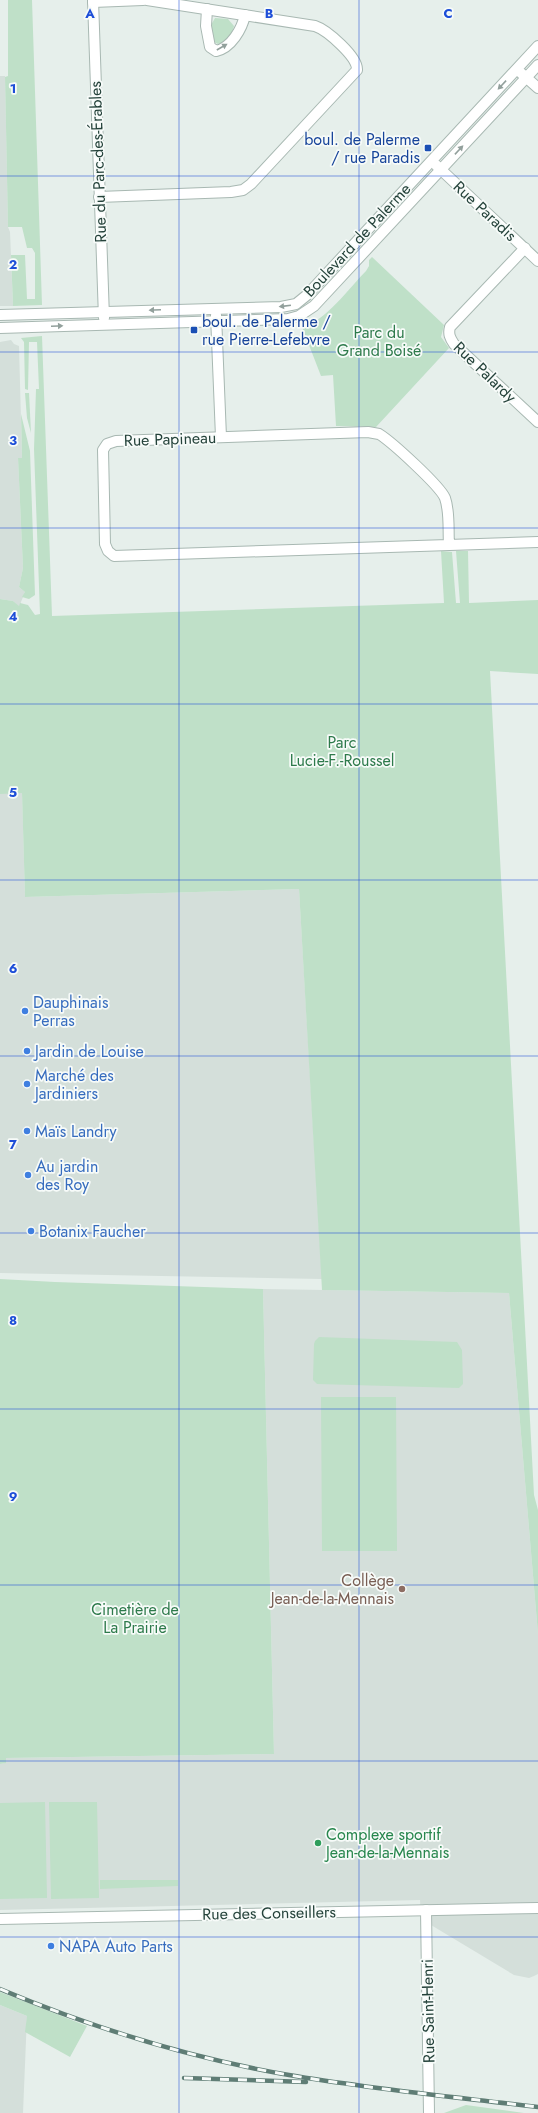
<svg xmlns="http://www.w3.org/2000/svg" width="538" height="2113" font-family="Jost,sans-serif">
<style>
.built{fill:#d4dfda}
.green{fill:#bfe0c8}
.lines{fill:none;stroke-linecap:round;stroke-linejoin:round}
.street-casing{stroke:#a8b8b2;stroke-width:12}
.street{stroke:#fff;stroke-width:10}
.rail-casing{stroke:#5f7d75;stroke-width:4.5}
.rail{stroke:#f7fbf9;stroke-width:3;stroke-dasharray:9;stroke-linecap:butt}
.oneway{fill:#92a09c}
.grid{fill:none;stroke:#1d4ed8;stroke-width:1;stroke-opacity:0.55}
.transit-dot{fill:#1a4fb4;stroke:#f7fbf9;stroke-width:1.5}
.shop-dot{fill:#3f7fe0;stroke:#f7fbf9;stroke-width:1.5}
.education-dot{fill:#8d6e63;stroke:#f7fbf9;stroke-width:1.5}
.leisure-dot{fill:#2e9e5b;stroke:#f7fbf9;stroke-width:1.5}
.labels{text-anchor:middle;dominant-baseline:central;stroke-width:3.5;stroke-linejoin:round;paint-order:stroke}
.transit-label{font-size:16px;fill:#164399;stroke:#f7fbf9;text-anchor:end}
.street-label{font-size:16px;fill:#24423a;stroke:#f7fbf9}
.park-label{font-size:16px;fill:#2d7a4b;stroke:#f7fbf9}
.shop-label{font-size:16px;fill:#366cbe;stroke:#f7fbf9;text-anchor:start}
.education-label{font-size:16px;fill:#785e54;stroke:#f7fbf9;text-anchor:end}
.leisure-label{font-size:16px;fill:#27864d;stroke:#f7fbf9;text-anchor:start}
.grid-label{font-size:13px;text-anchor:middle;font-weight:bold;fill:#1d4ed8;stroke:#f7fbf9;stroke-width:3.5;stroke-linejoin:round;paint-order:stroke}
</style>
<rect width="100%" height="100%" fill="#e6efeb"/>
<g class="built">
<path d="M0,76H5L8,227L10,232L13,306H0Z"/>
<path d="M11,340L14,344L19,346L22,458H18L23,568L19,587L25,592L19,607L13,601L0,599V342Z"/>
<path d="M22,790L25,897L299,889L322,1279L0,1273V791Z"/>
<path d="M263,1289L509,1293L538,1634V1974L534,1976L529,1978L514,1975L426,1922L421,1917L420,1900L0,1910V1764L5,1763L6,1758L274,1754Z"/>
<path d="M0,2005L27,2016L23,2113H0Z"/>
</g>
<g class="green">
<path d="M8,0H32L42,305L13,306L11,255H25L27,299H35V253L32,248H27L22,227H8L5,77L8,76Z"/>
<path d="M215,18L228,19L234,26C233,33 226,42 218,44L212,41L211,25Z"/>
<path d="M372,257L444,325L441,337L449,348L376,427L336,426L333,375L321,376L302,327C324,323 350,287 366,271L369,266V260Z"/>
<path d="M42,336L52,616L444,603L441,551L452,552L456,603H460L456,551H468L469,603L538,600V674L490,671L534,1495L538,1510V1634L509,1293L322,1290L299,889L25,897L22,793L0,794V599L13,601L19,606L20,603L28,605L35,615L40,614L34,449L36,389H39L37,342H29L28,390L25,389L24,342L21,338Z"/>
<path d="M25,393H29L31,433L27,418Z"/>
<path d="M21,414L30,451L35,595L29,599L22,597L25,592L19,587L23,568L18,458H22Z"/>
<path d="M0,1279L55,1282L263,1289L274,1754L6,1758V1763L0,1764Z"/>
<path d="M319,1337L457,1342L462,1350L463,1384L459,1388L317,1384L313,1380L314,1344L315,1341Z"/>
<path d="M321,1397H396L397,1551H322Z"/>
<path d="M45,1802L47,1898L0,1899V1803Z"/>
<path d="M49,1802H97L99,1898L51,1899Z"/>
<path d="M100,1880H178V1886L100,1889Z"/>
<path d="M0,1992L87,2026L70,2057L25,2032L27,2016L0,2005Z"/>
<path d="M466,2105L524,2113H444Z"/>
</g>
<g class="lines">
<g class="street-casing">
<g id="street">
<path d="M93,0L104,318"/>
<path d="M93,2L143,0"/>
<path d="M207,9L206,26L210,47L216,51C231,48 242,29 245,15"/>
<path d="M521,73L538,88"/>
<path d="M436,165L538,261"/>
<path d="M99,197L231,192L243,190L251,184L357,70C358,57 327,30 315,26L147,0"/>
<path d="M525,248L450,327C448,334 450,338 454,344L538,422"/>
<path d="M0,315L281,307L296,304L307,295L538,46"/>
<path d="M216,315L221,437"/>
<path d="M0,328L288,319L299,316L314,306L538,65"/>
<path d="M449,544C448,530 450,512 445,498C440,486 392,442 379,434L368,432L116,441L107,444L103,450L105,544L108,551L114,556L538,542"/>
<path d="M426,1910L429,2113"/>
<path d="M0,1919L538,1908"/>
</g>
</g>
<use href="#street" class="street"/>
<g class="rail-casing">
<g id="rail">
<path d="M0,1989C93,2028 190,2058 289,2075C371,2089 455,2097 538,2107"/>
<path d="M184,2078L306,2082"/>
</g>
</g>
<use href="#rail" class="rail"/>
</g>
<defs><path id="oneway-solid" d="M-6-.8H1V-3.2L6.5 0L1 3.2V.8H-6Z"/></defs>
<g class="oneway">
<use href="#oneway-solid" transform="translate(222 47) rotate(-30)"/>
<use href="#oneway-solid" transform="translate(502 85) rotate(133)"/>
<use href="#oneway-solid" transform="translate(459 150) rotate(-47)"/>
<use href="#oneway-solid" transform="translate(285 306) rotate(173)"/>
<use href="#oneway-solid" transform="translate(155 310) rotate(178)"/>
<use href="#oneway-solid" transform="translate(57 326) rotate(-2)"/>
</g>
<path class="grid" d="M179,0V2113M359,0V2113M0,176H538M0,352H538M0,528H538M0,704H538M0,880H538M0,1056H538M0,1233H538M0,1409H538M0,1585H538M0,1761H538M0,1937H538"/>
<g class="transit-dot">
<rect x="424" y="144" width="8" height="8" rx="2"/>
<rect x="190" y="326" width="8" height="8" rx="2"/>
</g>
<g class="shop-dot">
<circle cx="25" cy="1011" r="4"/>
<circle cx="27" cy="1051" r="4"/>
<circle cx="27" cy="1084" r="4"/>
<circle cx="27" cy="1131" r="4"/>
<circle cx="28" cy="1175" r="4"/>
<circle cx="31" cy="1231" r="4"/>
<circle cx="51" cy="1946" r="4"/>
</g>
<circle class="education-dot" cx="402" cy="1589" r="4"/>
<circle class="leisure-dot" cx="318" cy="1843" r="4"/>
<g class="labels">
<g class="transit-label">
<text x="420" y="139">boul. de Palerme<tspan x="420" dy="18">/ rue Paradis</tspan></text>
<text x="202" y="321" text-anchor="start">boul. de Palerme /<tspan x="202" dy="18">rue Pierre-Lefebvre</tspan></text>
</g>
<g class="street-label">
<text transform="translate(98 162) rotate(-92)">Rue du Parc-des-Érables</text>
<text transform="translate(485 211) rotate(43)">Rue Paradis</text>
<text transform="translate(357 240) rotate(-47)">Boulevard de Palerme</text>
<text transform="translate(485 372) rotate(44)">Rue Palardy</text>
<text transform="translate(170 439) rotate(-2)">Rue Papineau</text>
<text transform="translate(269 1913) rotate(-1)">Rue des Conseillers</text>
<text transform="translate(428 2011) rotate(-91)">Rue Saint-Henri</text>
</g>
<g class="park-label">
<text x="379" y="332">Parc du<tspan x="379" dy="18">Grand Boisé</tspan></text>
<text x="342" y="742">Parc<tspan x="342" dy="18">Lucie-F.-Roussel</tspan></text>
<text x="135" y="1609">Cimetière de<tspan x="135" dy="18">La Prairie</tspan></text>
</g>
<g class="shop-label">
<text x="33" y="1002">Dauphinais<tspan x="33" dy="18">Perras</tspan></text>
<text x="35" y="1051">Jardin de Louise</text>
<text x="35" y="1075">Marché des<tspan x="35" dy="18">Jardiniers</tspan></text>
<text x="35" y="1131">Maïs Landry</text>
<text x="36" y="1166">Au jardin<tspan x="36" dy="18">des Roy</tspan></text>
<text x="39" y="1231">Botanix Faucher</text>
<text x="59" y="1946">NAPA Auto Parts</text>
</g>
<g class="education-label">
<text x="394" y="1580">Collège<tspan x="394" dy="18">Jean-de-la-Mennais</tspan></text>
</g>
<g class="leisure-label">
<text x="326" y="1834">Complexe sportif<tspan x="326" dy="18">Jean-de-la-Mennais</tspan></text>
</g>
</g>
<g class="grid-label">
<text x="90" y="18">A</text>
<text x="269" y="18">B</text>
<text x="448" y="18">C</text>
<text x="13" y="93">1</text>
<text x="13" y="269">2</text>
<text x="13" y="445">3</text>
<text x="13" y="621">4</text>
<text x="13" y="797">5</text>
<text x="13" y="973">6</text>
<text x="13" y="1149">7</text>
<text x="13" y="1325">8</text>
<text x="13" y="1501">9</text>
</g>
</svg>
